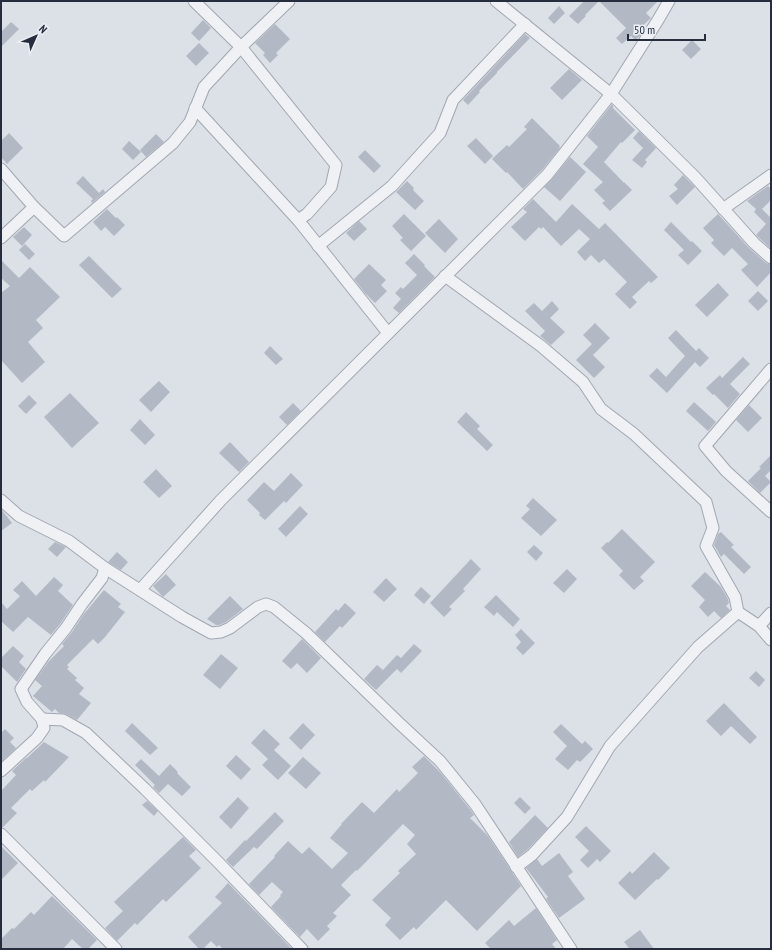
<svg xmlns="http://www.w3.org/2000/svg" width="772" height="950" font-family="'PT Sans Narrow',sans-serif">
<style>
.building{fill:#b3b9c4}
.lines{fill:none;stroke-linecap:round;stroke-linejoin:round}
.minor-casing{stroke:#a1a7b1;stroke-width:13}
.minor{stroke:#eff1f5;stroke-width:11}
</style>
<rect width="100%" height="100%" fill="#dce0e7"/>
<g class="building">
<path d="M584,1H599L585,15L586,16L578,24L569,16Z"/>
<path d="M599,1H658L646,13L651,18L639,29L642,32L640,36L635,40L631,36L622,44L616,38L626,28Z"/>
<path d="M559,6L565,13L554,24L548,18Z"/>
<path d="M203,20L211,28L199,41L191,33Z"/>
<path d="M11,22L19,29L1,47V32Z"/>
<path d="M275,24L290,39L276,53L278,55L270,63L263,55L265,53L255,43Z"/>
<path d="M525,34L530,38L497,72V73L479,91L480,92L468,105L463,100Z"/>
<path d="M692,40L701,49L691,59L682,50Z"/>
<path d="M199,43L209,53L196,66L186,56Z"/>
<path d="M569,69L582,80L562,100L550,88Z"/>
<path d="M612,104L613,106V108L635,130L622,143L621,142L604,162L624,183V182L632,190L610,211L602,203L605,201L594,190L603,182L583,164L598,147L587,136Z"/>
<path d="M532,118L560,146L559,147L560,148L542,170L523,189L507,172L506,173L492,159L507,145L509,147L527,129L524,127Z"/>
<path d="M639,131L656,148L645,160L647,162L642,168L632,160L643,148L633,138Z"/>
<path d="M9,133L23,148L7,164L1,157V141Z"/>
<path d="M156,134L164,142L146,157L140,150Z"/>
<path d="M476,138L493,156L485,164L467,146Z"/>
<path d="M129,141L141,152L133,160L122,149Z"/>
<path d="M365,150L381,166L374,173L358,157Z"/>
<path d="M570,157L586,172L560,201L544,187L552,179Z"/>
<path d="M683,175L695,187L677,205L669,196L678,189L674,185Z"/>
<path d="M83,176L99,193L103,189L105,192L92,203L91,201L93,199L76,183Z"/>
<path d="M407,181L414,188L413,190L424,201L415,210L396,192Z"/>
<path d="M768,186L771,189V200L762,209L771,218V249L756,235L766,224L754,212L756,209L747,201Z"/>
<path d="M533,199L556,222L572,204L599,229L605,223L658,277L651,283L649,281L632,297L637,302L630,309L615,294L627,282L604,259L599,263L591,255L585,261L577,252L590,239L579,229L561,246L543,227L541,229L539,227L525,241L511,227L527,212L523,209Z"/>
<path d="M107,209L116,218L117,217L125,225L114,236L105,227L101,231L93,222Z"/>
<path d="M404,214L426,236L411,251L400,240L403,238L392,226Z"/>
<path d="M718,214L749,248L766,263L771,265V272L757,287L741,270L748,264L732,248L724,256L711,243L714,240L703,228Z"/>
<path d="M439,219L458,239L445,253L425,233Z"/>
<path d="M359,221L367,229L354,241L346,233Z"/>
<path d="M671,222L691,242L692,241L702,251L688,265L678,255L684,250L664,230Z"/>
<path d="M24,227L32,235L22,246L13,237Z"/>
<path d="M25,244L35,254L29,260L19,250Z"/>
<path d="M414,254L425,265L424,266L435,277L399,313L393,308L401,299L395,293L401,287L403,289L417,275L405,263Z"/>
<path d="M89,256L122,289L112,298L79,265Z"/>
<path d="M1,260L19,278L30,267L60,297L36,320L43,328L28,342L45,362L22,383L1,360V293L10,286L1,278Z"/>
<path d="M369,264L386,280L381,285L387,291L375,303L365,293L354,279Z"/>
<path d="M718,283L729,295L707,317L695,305Z"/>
<path d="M758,291L768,301L758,311L748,301Z"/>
<path d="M552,301L559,309L550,318L565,332L551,345L540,336L545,331L525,311L534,303L542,311Z"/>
<path d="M595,323L610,338L593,355L605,367L594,378L576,360L592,344L583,335Z"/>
<path d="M676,330L696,351L699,348L709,358L700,367L695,362L667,393L649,376L657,368L666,377L685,356L668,338Z"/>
<path d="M270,346L283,359L276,365L264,353Z"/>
<path d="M743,357L750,364L730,384L740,394L728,408L714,394L713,395L706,388L720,375L722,378Z"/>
<path d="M159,381L170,392L151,412L139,400Z"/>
<path d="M70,393L99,423L72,448L44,417Z"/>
<path d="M29,395L37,403L26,414L18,406Z"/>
<path d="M694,402L716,422L708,431L686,411Z"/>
<path d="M293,403L301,411L287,425L279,417Z"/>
<path d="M749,405L762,418L748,432L736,420Z"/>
<path d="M466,412L480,426L477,429L493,445L487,451L457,422Z"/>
<path d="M140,419L155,435L145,445L130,430Z"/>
<path d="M230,442L249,462L239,472L219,453Z"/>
<path d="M771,455V470L765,476L771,482L760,493L748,481L761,468L759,467Z"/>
<path d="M156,469L172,486L159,498L143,482Z"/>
<path d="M291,473L303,485L286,503L284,501L265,520L259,515L260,513L247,500L264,482L274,491Z"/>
<path d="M533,498L557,520L541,536L521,518L530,509L526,506Z"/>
<path d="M300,506L308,514L286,537L278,529Z"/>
<path d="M1,509L12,523L1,531Z"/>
<path d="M622,529L655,562L640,577L644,581L634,590L619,575L623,571L601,548L607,542L608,543Z"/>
<path d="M721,532L734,545L731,547L751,567L744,574L724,554L721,557L714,545L718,534Z"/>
<path d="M55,542L66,547L57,557L48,549Z"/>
<path d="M534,545L543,553L536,561L527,552Z"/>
<path d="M117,552L128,562L121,570L108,562Z"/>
<path d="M471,559L481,569L463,589L465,591L449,607L452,609L444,617L430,603Z"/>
<path d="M567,569L577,579L564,593L553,583Z"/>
<path d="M705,572L721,587L728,599L729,603L726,606L730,610L721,618L714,611L708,617L699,607L705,600L691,586Z"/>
<path d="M166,574L176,585L163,597L153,586Z"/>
<path d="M54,577L63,585L58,591L73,605L60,624L51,635L28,617L13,632L1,621V602L7,609L20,596L13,590L22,581L36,596Z"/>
<path d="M386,578L397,589L384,602L373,592Z"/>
<path d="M421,587L431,596L424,604L414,595Z"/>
<path d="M104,590L121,604L118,607L125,612L105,637L98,644L93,639L67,665L69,667L67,669L77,678L75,680L84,688L79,694L91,703L77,720L66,714L59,713L55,709L52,712L33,696L42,686L35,680L49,661L64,646L62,644L72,632L83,615Z"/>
<path d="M496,595L520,619L513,627L497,612L494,616L484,607Z"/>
<path d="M230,596L243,609L226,622L219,625H216L207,619Z"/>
<path d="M345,603L356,613L342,628L340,626L325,642L315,632L336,609L338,611Z"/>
<path d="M521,629L535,643L523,655L516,648L521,642L515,635Z"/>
<path d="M302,639L321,658L307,673L297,663L291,669L282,661Z"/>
<path d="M414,644L422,651L401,673L397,669L376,690L364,679L377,665L383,670L397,655L401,658Z"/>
<path d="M13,646L24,656L19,662L26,669L17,682L1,666V658Z"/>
<path d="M221,654L238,668L220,689L203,675Z"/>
<path d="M756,671L765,680L759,687L749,678Z"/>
<path d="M724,703L757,737L750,744L731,726L721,736L706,721Z"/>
<path d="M132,723L158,748L150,755L125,731Z"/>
<path d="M303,723L315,735L301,750L289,738Z"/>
<path d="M561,724L582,744L585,741L593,749L580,762L577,760L568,770L555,759L567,746L553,732Z"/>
<path d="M5,729L14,738L10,742L16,748L1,762V733Z"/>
<path d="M264,729L280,744L274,750L291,766L278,780L262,765L268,759L251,743Z"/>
<path d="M44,742L69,757L45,782L44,780L32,791L30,789L11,808L17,813L3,827H1V791L16,775L12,771L26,758H27Z"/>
<path d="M236,755L251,769L241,780L226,766Z"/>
<path d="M424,756L440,772L469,808L474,815L470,818L488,836L521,886L477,931L446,900L416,930L414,927L400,940L385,925L391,918L372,900L400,873L398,871L416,854L407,844L415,835L403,824L357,871L356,870L341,885L351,895L333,913L337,916L327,926L330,929L318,941L307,929L300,937L271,907L281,896L280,895L283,892L272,882L259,895L249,884L275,857L274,856L288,841L302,854L309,847L332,869L348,853L330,838L342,824H341L362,802L374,813L397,789L399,792L418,773L412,767Z"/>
<path d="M303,757L321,773L306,789L288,773Z"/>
<path d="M141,759L159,776L170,764L178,772L177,773L191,787L182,796L168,784L159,793L153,787L155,785L135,765Z"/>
<path d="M238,797L249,808L231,829L219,817Z"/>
<path d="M520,797L531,808L525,814L514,803Z"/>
<path d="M147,801L158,811L154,816L142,805Z"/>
<path d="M275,812L284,821L257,849L254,847L233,867L226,860L245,840L246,841Z"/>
<path d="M535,815L548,828L527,850L518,857L509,842Z"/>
<path d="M586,826L611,851L600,862L597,859L588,868L580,860L589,851L575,837Z"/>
<path d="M183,837L196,850L189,856L201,868L166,902L163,899L137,925L135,923L117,941L105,928L123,911L114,902Z"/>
<path d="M1,846L18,863L1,880Z"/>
<path d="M654,852L670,868L658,880L657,879L635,900L618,883L630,871L632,874Z"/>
<path d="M559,853L573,872L568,876L585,899L559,918L546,899L548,897L526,868L537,859L542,866Z"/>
<path d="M228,883L292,949H223L219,945L217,947L211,941L203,949H199L188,937L222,903L215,897Z"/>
<path d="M52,896L97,940L88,949H83L72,939L63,949H1V939L12,928L14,929L31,912L34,915Z"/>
<path d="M536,908L557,940L552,944L556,949H491L485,943L509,920L514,926Z"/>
<path d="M640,930L654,949H630L624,942Z"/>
</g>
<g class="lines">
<g class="minor-casing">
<g id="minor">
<path d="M194,1L241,47L336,165L331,187L307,214L298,220"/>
<path d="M496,1L611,94L695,177L754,243L771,258"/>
<path d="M195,108L298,220L388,333"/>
<path d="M1,169L34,207L1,238"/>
<path d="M34,207L64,236L173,143L190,122L204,87L241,47L289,1"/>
<path d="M723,209L771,175"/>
<path d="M318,246L392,186L440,133L453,100L525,24"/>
<path d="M445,276L541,346L583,382L601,409L634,434L706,502L713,528L706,546L735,597L738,612L698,647L610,746L567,817L532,855L516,867"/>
<path d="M771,369L705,446L726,471L771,512"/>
<path d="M1,500L19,516L69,541L105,568L124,580L182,617L211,633L221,632L230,628L258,607L266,604L274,607L306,633L399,723L440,761L475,804L571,949"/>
<path d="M140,590L221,500L547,175L611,94L658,20L669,1"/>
<path d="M738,612L759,626L771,640"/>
<path d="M759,626L771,613"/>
<path d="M42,719L63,720L86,733L145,789L218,862L302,949"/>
<path d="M1,771L37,738L44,728L42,719L27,702L21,689L45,654L66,628L82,604L102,578L105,568"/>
<path d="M1,834L116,949"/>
</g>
</g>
<use href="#minor" class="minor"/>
</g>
<rect width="772" height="950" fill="none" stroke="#252d3e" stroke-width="4"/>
<g transform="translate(36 36) rotate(45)" stroke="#ebeff5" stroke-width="3" paint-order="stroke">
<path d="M0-3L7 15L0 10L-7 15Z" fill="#252d3e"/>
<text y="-6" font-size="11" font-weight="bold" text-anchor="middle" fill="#252d3e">N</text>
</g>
<path d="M628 34v6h77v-6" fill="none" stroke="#252d3e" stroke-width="2"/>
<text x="634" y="34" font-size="12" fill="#252d3e" stroke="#ebeff5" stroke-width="3" paint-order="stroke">50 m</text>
</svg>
